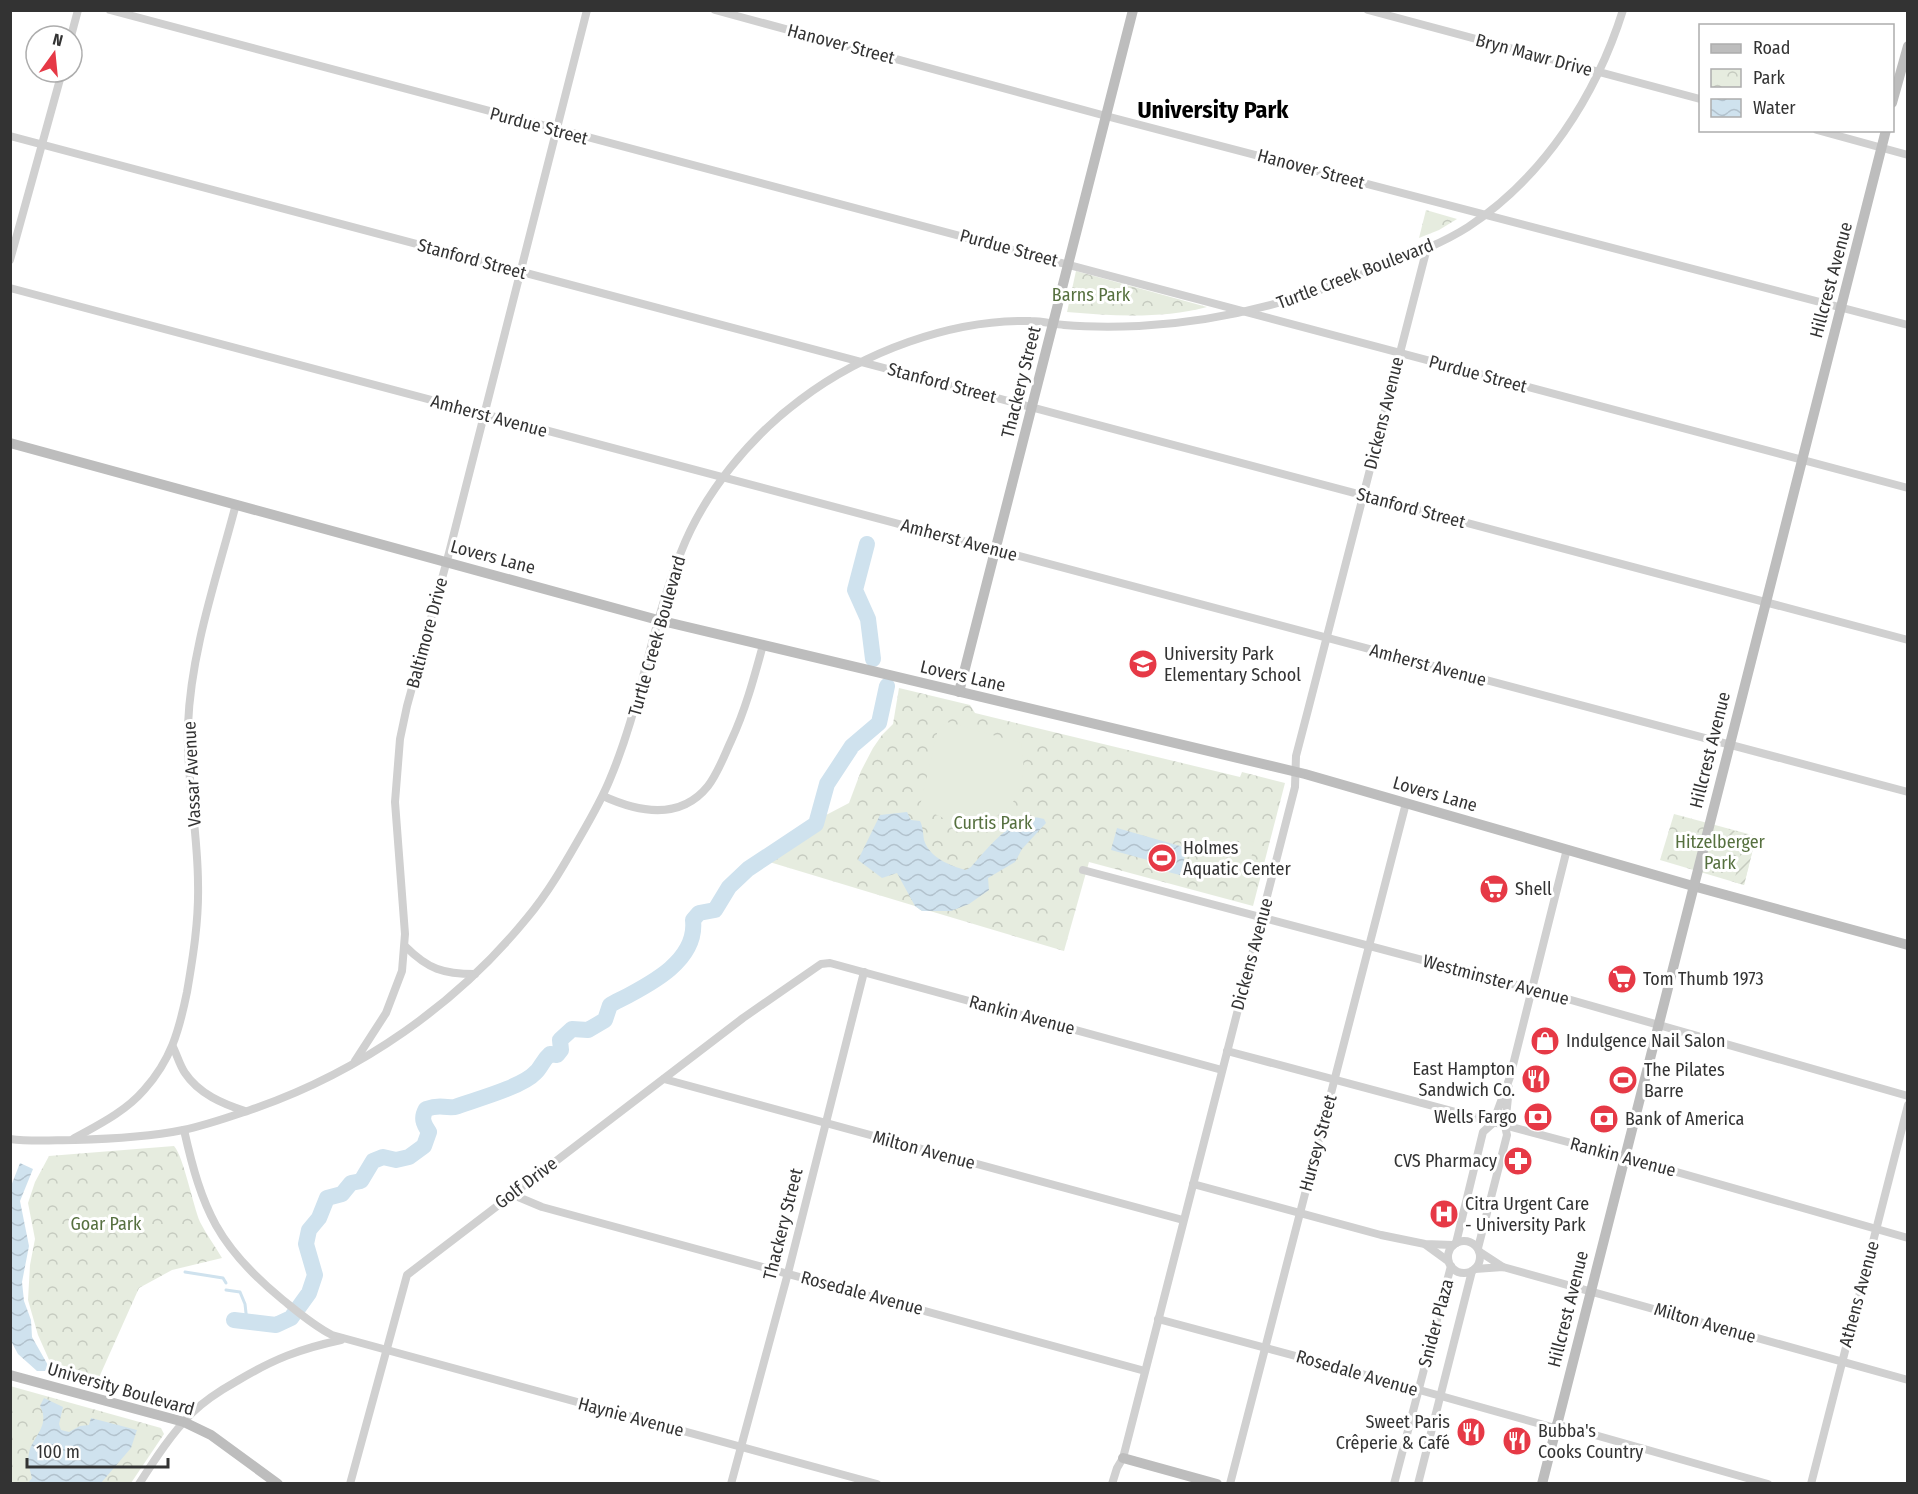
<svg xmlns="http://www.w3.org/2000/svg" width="1918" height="1494" font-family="'Fira Sans Condensed',sans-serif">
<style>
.park{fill:url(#park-crowns)}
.garden{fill:url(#garden-furrows)}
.pitch{fill:#e6ecdf}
.water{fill:url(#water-waves)}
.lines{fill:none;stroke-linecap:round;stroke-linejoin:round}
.stream{stroke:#cfe2ee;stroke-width:3}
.river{stroke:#cfe2ee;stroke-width:16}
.street{stroke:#d0d0d0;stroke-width:8}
.secondary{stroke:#bdbdbd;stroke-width:10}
.labels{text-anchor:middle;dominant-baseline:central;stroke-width:6;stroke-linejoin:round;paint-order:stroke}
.street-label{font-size:18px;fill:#333;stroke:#fff}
.park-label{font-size:18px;fill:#56703f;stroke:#fff}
.poi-label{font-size:18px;fill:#333;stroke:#fff;text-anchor:start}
.district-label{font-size:24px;font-weight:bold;fill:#000;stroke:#fff}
</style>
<defs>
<pattern id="park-crowns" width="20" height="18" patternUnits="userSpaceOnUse" patternTransform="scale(1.5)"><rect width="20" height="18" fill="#e6ecdf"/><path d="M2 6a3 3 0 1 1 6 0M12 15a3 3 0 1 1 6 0" fill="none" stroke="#c6cbc0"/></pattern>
<pattern id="garden-furrows" width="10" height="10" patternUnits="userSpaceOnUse" patternTransform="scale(1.5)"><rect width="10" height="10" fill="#e6ecdf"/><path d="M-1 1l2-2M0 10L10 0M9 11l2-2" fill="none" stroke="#c6cbc0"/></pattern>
<pattern id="water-waves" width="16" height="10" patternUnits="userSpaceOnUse" patternTransform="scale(1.5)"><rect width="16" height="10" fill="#cfe2ee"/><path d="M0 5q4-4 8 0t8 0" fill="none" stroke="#b2c2cd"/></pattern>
</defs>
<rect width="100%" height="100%" fill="#fff"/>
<g class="park">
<path d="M1426,210L1457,219L1439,230L1419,238Z"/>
<path d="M1076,271L1207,307C1162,319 1113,316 1067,312Z"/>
<path d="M899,688L970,705L975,713L1240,777L1242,772L1285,783L1253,906L1089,862L1064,951L930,911H922L915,906L756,858L805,823L828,814L849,803L861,771L873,748L882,735L893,724Z"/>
<path d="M1674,814L1756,836L1744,885L1660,860Z"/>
<path d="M174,1146C183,1155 193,1205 200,1222C206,1234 215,1246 222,1258L172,1270L139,1288L97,1382L54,1371L38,1335L28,1300L30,1265L35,1239L28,1203L35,1182L49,1156Z"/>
<path d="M10,1386L161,1428L164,1434L131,1483H11Z"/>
</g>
<path class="garden" d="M1724,828L1756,837L1744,885L1734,882L1743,842L1722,836Z"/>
<g class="pitch">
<path d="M947,722L1021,743C1028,778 1021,812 982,821C978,822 973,824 968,824C951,824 935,814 920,806L938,729Z"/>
<path d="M1217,832L1232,835L1224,869L1209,865Z"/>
<path d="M1240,838L1255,842L1247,875L1232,871Z"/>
</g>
<g class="water">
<path d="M907,812L911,820L920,821C923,827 923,833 924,840C929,857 950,866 966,870L971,867C987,849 1018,809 1044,819L1046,823L1022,849L1015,862L988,878L989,890L969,904L951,911H922L915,906L897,873L882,878L858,860L880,815Z"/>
<path d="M1117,828L1187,848L1180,875L1164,871L1166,865L1111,850Z"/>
<path d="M20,1163L33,1169L20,1201L29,1246L22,1282L24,1301L31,1320L32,1337L49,1367L45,1371H37L18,1354L11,1341V1186Z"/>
<path d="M44,1398L63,1407L59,1424L61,1430L69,1432L80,1426L89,1425L91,1418L137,1430L131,1448L101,1483H28L32,1478C30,1470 27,1461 29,1453C32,1437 51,1426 40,1406Z"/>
</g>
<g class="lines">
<g class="stream">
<path d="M185,1272L223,1278L226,1283"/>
<path d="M226,1290L240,1292L245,1304L247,1322"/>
</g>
<g class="river">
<path d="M867,544L855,590L868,619L873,659"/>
<path d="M234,1320L276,1325L291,1318L309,1293L315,1275L306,1244L309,1230L319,1218L327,1198L342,1194L351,1183L361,1181L373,1161L383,1157L396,1160L409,1157L424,1146L429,1132C423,1123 421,1118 426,1109C441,1104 441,1108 455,1107C474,1100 522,1087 535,1073C541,1068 542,1061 550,1054L557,1055L561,1050L560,1040L572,1029L588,1030L605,1020L610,1005C642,988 698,964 693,920L699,913L715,910L729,887L748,869L816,824L827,784L852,746L879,723L887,686"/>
</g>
<g class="street">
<path d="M110,10C709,172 1309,327 1908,488"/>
<path d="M715,10L1106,116L1908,325"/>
<path d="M1368,10L1700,99"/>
<path d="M71,36L78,10"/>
<path d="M1817,130L1908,155"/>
<path d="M10,136L1908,640"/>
<path d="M10,260L62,72"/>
<path d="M10,288L1908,792"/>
<path d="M603,796C638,812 680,821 708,786C718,773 724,756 731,741C745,711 754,678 763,645"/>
<path d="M1083,870L1543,992L1908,1096"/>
<path d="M406,947C428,969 443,974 475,974"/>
<path d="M173,1047C177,1055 180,1066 185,1073C199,1094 223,1104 245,1111"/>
<path d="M1227,1051L1624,1157L1908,1238"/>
<path d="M355,1061L386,1013L402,971L405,934L395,802L400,739L407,706L449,553L587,10"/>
<path d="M664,1079L1183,1220"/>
<path d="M184,1130C202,1210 218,1247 283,1300C299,1313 314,1326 332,1335L877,1484"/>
<path d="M10,1139C32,1142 54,1140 75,1140C111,1139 148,1137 183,1130C208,1125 232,1116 256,1108C361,1071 456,1005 527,918C548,893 564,865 580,837C591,818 602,799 610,779C641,706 651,626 681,552C704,493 750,437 800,400C863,352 951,319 1031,321C1042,321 1053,324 1064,325C1088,327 1115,327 1139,326C1217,322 1288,304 1360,275C1396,260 1435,248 1468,227C1544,177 1596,96 1623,10"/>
<path d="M73,1139C98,1125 125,1112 144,1090C171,1060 179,1031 187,992C193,957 199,920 198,884C198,831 186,778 188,725C191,650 217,577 236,504"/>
<path d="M1193,1184L1381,1235L1425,1244L1453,1245"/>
<path d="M511,1194L542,1207L1145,1371"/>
<circle cx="1464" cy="1257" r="16"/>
<path d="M1456,1243L1483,1132L1493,1123L1510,1077L1567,849"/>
<path d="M1426,1245L1448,1261"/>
<path d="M1478,1248L1507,1135L1505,1126L1509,1088"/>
<path d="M1480,1252L1503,1267"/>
<path d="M1475,1269L1503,1267L1908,1380"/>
<path d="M1158,1319L1348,1370L1555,1428"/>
<path d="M1556,1424L1768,1484"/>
<path d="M139,1484C155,1459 172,1433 192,1413C205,1400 221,1390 237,1381C274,1359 299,1349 341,1340"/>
<path d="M350,1484L407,1275L743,1018L821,964L830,963L1222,1070"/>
<path d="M731,1484L788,1273L864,972"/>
<path d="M1112,1484L1117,1468L1123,1458L1295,787L1296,756L1308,710L1427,248"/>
<path d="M1230,1484L1406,803"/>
<path d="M1394,1484L1451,1266"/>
<path d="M1418,1484L1472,1271"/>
<path d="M1811,1484L1908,1105"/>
</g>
<g class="secondary">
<path d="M1892,103L1908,46"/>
<path d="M10,443L658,620L1305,774L1693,886L1908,945"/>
<path d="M959,692L1133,10"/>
<path d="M10,1375L184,1422L211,1435L278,1484"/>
<path d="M1123,1458L1217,1484"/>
<path d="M1542,1484L1886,130"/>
</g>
</g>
<defs>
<g id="school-disc" transform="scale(1.5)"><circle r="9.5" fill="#e63946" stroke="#fff"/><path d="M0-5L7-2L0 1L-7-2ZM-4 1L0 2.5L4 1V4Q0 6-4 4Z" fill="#fff"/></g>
<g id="stadium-disc" transform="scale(1.5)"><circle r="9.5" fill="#e63946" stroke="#fff"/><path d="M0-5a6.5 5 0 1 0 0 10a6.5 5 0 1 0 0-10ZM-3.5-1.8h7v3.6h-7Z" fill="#fff"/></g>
<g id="supermarket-disc" transform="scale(1.5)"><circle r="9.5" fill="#e63946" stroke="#fff"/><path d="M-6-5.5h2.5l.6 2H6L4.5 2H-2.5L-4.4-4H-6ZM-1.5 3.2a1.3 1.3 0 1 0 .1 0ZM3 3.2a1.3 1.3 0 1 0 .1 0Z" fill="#fff"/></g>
<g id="shop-disc" transform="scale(1.5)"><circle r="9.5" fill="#e63946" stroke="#fff"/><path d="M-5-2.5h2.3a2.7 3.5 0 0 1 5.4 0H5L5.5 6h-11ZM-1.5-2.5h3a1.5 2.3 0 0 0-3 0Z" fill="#fff"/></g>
<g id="restaurant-disc" transform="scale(1.5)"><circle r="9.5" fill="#e63946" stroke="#fff"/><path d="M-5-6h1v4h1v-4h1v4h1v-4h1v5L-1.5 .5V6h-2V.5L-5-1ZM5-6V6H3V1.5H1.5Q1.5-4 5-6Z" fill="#fff"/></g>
<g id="bank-disc" transform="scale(1.5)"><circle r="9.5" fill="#e63946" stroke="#fff"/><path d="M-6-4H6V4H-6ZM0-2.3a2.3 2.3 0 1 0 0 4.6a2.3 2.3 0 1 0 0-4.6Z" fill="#fff"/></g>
<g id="pharmacy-disc" transform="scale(1.5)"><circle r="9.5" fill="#e63946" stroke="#fff"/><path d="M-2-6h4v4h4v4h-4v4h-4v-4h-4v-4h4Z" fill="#fff"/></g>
<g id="hospital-disc" transform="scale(1.5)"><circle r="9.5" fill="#e63946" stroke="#fff"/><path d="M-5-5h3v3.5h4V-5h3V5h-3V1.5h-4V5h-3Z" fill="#fff"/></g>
</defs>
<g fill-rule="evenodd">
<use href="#school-disc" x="1143" y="664"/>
<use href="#stadium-disc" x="1162" y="858"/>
<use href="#supermarket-disc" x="1494" y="889"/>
<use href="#supermarket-disc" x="1622" y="979"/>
<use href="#shop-disc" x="1545" y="1041"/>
<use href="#restaurant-disc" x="1536" y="1079"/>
<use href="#stadium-disc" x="1623" y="1080"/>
<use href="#bank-disc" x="1538" y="1117"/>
<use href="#bank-disc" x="1604" y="1119"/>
<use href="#pharmacy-disc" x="1518" y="1161"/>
<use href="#hospital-disc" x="1444" y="1214"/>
<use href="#restaurant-disc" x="1471" y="1432"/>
<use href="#restaurant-disc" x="1517" y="1441"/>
</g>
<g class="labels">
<g class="street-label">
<text transform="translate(841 44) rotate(15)">Hanover Street</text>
<text transform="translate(1534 55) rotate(15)">Bryn Mawr Drive</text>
<text transform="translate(539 126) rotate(15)">Purdue Street</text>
<text transform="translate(1311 169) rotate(15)">Hanover Street</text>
<text transform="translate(1009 248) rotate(15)">Purdue Street</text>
<text transform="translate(472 259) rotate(15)">Stanford Street</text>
<text transform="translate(1355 274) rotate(-21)">Turtle Creek Boulevard</text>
<text transform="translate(1831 280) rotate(-75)">Hillcrest Avenue</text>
<text transform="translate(1478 374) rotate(15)">Purdue Street</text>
<text transform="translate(1021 382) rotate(-76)">Thackery Street</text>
<text transform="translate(942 383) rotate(15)">Stanford Street</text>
<text transform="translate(1384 413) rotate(-76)">Dickens Avenue</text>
<text transform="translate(489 416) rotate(15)">Amherst Avenue</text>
<text transform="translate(1411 508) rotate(15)">Stanford Street</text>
<text transform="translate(959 540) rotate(15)">Amherst Avenue</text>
<text transform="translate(493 557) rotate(15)">Lovers Lane</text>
<text transform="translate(427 633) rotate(-75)">Baltimore Drive</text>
<text transform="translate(657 636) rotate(-74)">Turtle Creek Boulevard</text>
<text transform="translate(1428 665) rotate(15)">Amherst Avenue</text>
<text transform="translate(963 676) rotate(13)">Lovers Lane</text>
<text transform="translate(1710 750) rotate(-76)">Hillcrest Avenue</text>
<text transform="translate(192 774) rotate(-93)">Vassar Avenue</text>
<text transform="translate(1435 794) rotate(16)">Lovers Lane</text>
<text transform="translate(1252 954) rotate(-75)">Dickens Avenue</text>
<text transform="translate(1496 980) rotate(15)">Westminster Avenue</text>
<text transform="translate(1022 1015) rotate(15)">Rankin Avenue</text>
<text transform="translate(1318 1143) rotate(-75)">Hursey Street</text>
<text transform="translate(924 1150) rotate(15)">Milton Avenue</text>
<text transform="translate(1623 1157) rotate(15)">Rankin Avenue</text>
<text transform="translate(526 1183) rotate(-37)">Golf Drive</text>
<text transform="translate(783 1224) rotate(-76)">Thackery Street</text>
<text transform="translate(862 1293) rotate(15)">Rosedale Avenue</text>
<text transform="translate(1859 1294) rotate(-75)">Athens Avenue</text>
<text transform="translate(1568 1309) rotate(-76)">Hillcrest Avenue</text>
<text transform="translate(1436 1323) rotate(-75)">Snider Plaza</text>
<text transform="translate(1705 1323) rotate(16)">Milton Avenue</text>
<text transform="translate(1357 1373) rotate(16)">Rosedale Avenue</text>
<text transform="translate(121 1389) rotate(16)">University Boulevard</text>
<text transform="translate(631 1417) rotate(15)">Haynie Avenue</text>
</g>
<g class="park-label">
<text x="1091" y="295">Barns Park</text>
<text x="993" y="823">Curtis Park</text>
<text x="1720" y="842">Hitzelberger<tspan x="1720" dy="21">Park</tspan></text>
<text x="106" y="1224">Goar Park</text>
</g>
<g class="poi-label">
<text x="1164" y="654">University Park<tspan x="1164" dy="21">Elementary School</tspan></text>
<text x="1183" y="848">Holmes<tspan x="1183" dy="21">Aquatic Center</tspan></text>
<text x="1515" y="889">Shell</text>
<text x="1643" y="979">Tom Thumb 1973</text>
<text x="1566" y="1041">Indulgence Nail Salon</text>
<text x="1515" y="1069" text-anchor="end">East Hampton<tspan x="1515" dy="21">Sandwich Co.</tspan></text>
<text x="1644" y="1070">The Pilates<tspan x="1644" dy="21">Barre</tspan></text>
<text x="1517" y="1117" text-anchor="end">Wells Fargo</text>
<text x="1625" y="1119">Bank of America</text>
<text x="1497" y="1161" text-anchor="end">CVS Pharmacy</text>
<text x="1465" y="1204">Citra Urgent Care<tspan x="1465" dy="21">- University Park</tspan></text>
<text x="1450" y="1422" text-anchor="end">Sweet Paris<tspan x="1450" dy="21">Crêperie &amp; Café</tspan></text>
<text x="1538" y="1431">Bubba's<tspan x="1538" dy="21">Cooks Country</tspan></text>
</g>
<g class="district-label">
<text x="1213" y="110">University Park</text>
</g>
</g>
<rect width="1918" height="1494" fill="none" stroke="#333333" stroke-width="24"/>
<rect x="1699" y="24" width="195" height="108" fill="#ffffff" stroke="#adadad" stroke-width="1.5"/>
<rect x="1711" y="44" width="30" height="9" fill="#bdbdbd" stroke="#adadad" stroke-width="1.5"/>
<text x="1753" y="54" font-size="18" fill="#333333">Road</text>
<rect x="1711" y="69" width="30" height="18" fill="url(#park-crowns)" stroke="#adadad" stroke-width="1.5"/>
<text x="1753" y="84" font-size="18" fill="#333333">Park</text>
<rect x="1711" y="99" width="30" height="18" fill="url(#water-waves)" stroke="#adadad" stroke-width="1.5"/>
<text x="1753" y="114" font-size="18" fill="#333333">Water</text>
<g transform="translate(54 54) rotate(15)"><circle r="28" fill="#ffffff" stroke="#adadad" stroke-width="1.5"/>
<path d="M0-4.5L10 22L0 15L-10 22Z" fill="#e63946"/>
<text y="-9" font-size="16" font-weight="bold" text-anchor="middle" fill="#333333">N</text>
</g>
<path d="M27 1458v9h141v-9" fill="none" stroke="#333333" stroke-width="3"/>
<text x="36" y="1458" font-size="18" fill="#333333" stroke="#ffffff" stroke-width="4.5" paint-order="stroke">100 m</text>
</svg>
